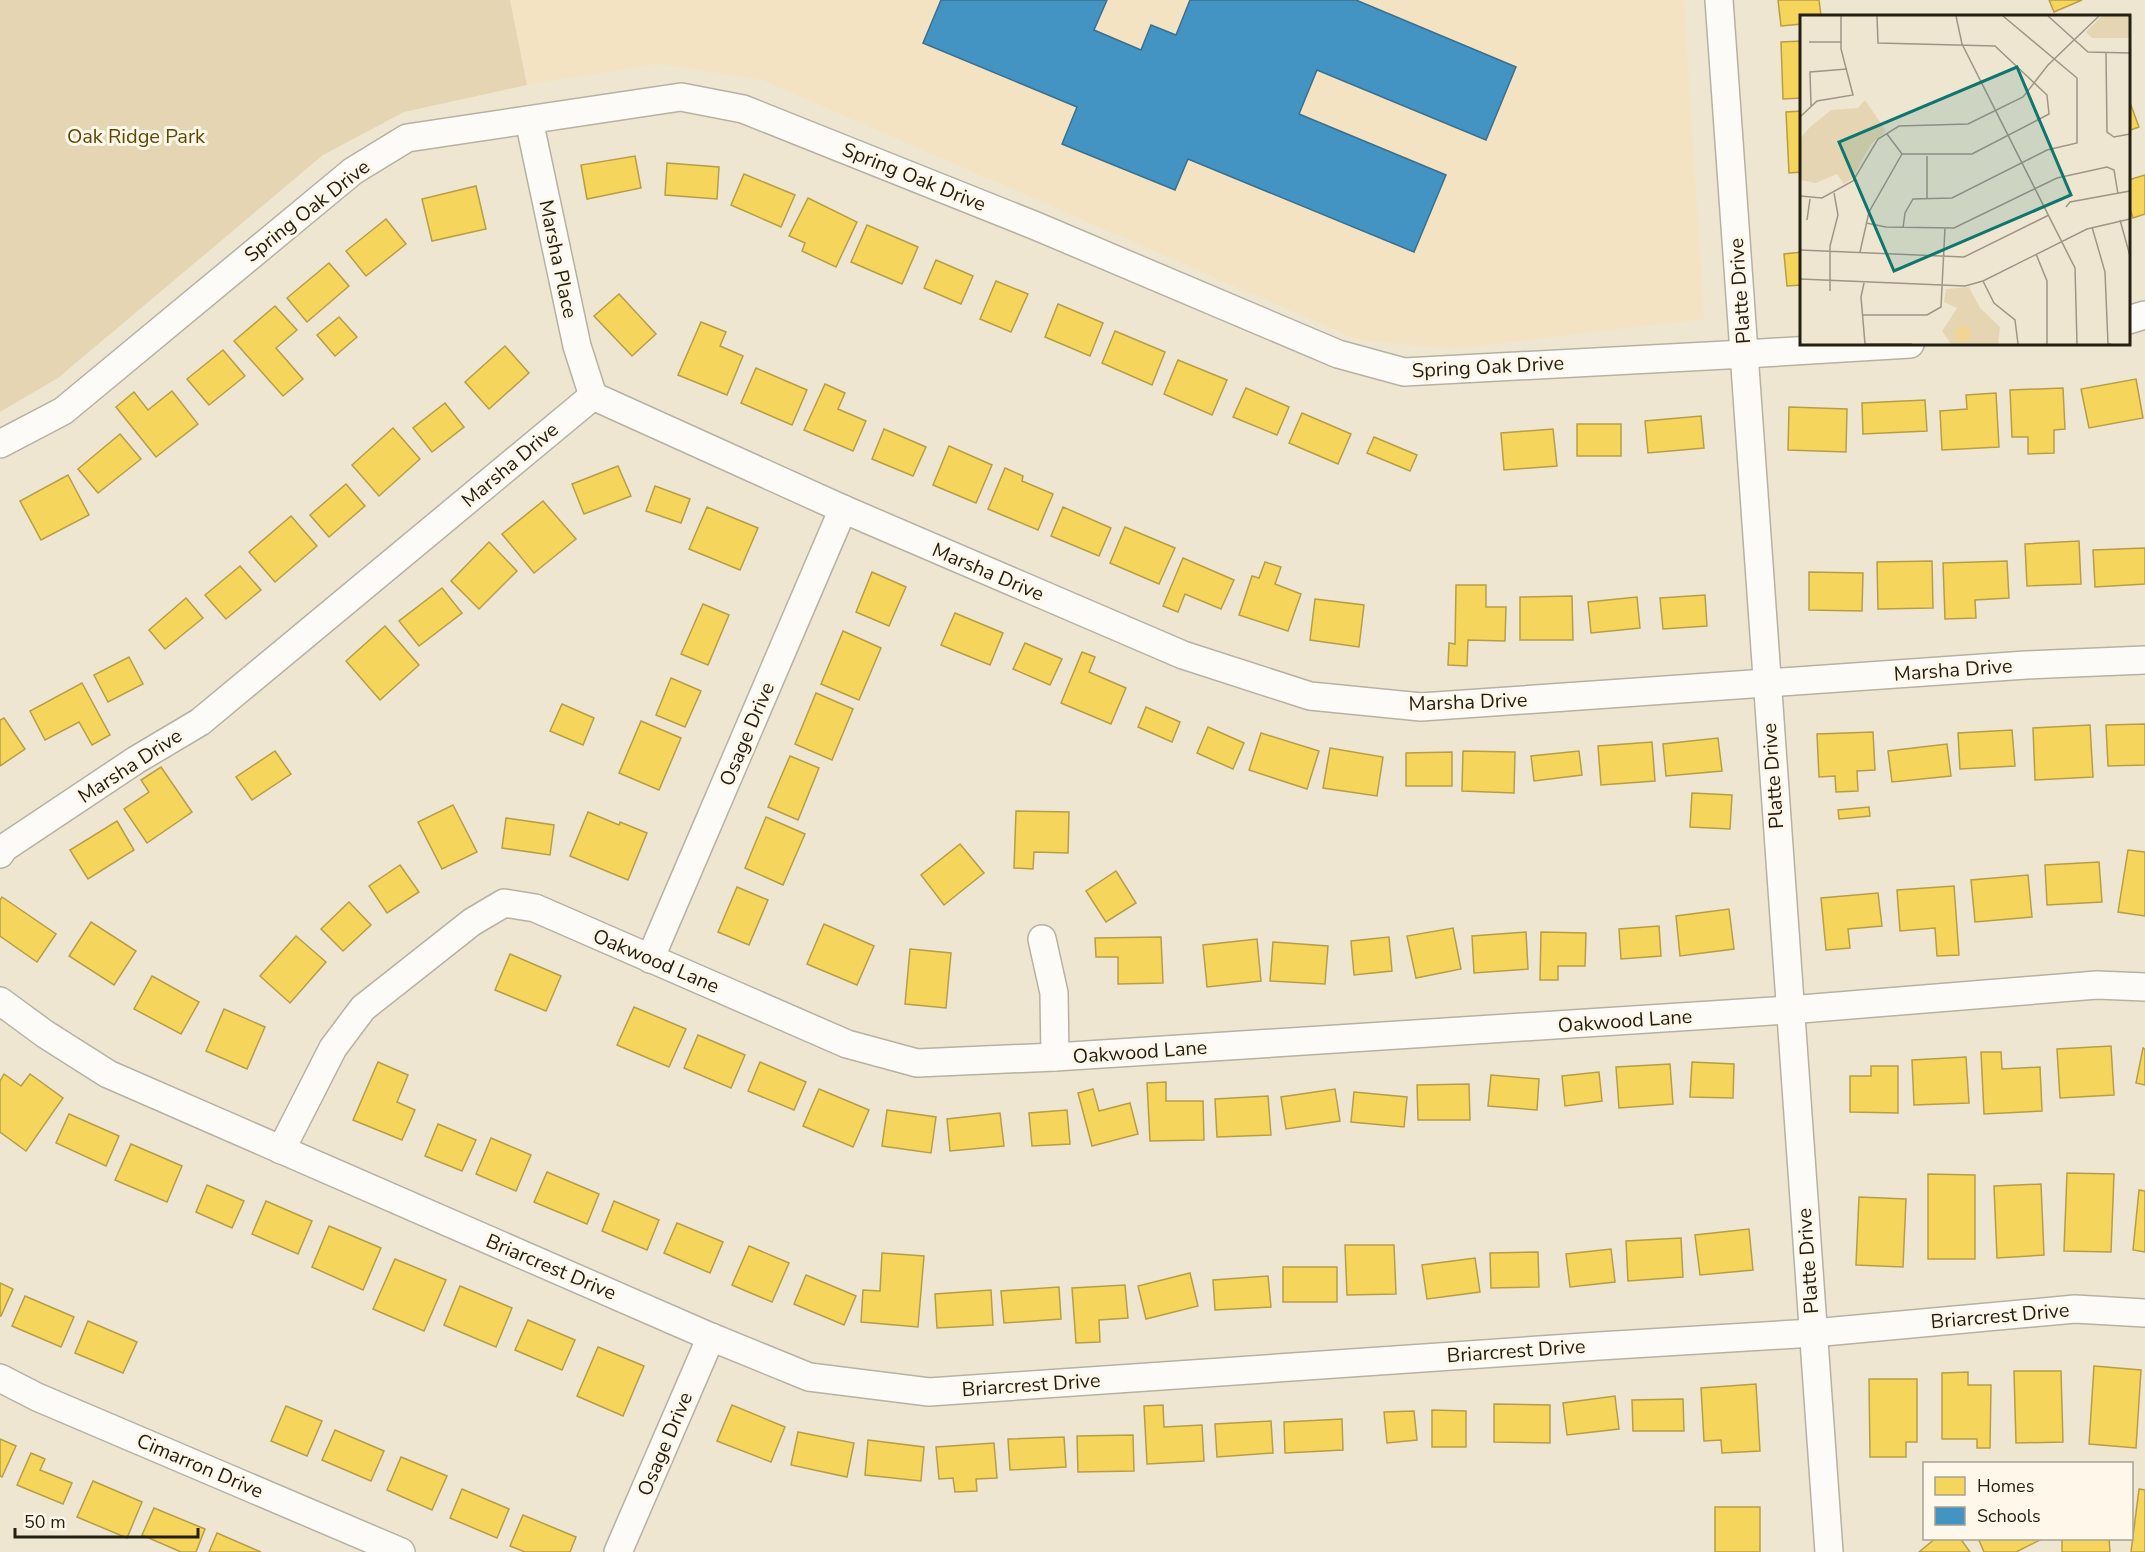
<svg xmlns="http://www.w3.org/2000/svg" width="2145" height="1552" font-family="'Nunito Sans',sans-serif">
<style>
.built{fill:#f3e3c3}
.green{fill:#e6d5b2}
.homes{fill:#f6d55c;stroke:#b79e46;stroke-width:1.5}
.schools{fill:#4393c3;stroke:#3a708e;stroke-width:1.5}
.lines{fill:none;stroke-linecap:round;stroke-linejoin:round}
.minor-casing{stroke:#b7b1a2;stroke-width:30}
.minor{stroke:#fdfbf8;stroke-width:27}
.labels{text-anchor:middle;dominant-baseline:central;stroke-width:6;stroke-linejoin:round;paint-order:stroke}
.park-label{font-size:20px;fill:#604701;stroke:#fff8ea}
.street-label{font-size:20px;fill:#251f12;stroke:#fff8ea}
.inset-road{fill:none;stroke:#9e9685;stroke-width:1.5}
.view{fill:#0f766e;fill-opacity:0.15;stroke:#0f766e;stroke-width:3}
.inset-edge{fill:none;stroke:#251f12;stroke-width:3}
</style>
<rect width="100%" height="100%" fill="#efe6d2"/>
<path class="built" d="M510,0H1684L1704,319L1454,349L1358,340L762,80L659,64L527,85Z"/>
<path class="green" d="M0,0H510L527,85L404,112L323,155L58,378L0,412Z"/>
<g class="homes">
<path d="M1778,0H1819L1821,16H1802V24L1781,26Z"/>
<path d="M2049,0H2082L2054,12Z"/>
<path d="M1802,41V98L1783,99L1781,42Z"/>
<path d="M2128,97L2139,127L2128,131Z"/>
<path d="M1802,111V172L1789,173L1786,112Z"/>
<path d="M635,156L641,188L587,199L581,165Z"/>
<path d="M667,163L719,167L717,199L665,195Z"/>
<path d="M744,174L795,195L781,227L731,205Z"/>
<path d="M2145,175V214L2133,218L2128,203V180Z"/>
<path d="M476,186L486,229L432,241L422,199Z"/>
<path d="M808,198L857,222L836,267L802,251L805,243L789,236Z"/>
<path d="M386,219L406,244L366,276L346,251Z"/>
<path d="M867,225L918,247L902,284L851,262Z"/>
<path d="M1802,252V285L1787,286L1784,254Z"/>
<path d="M936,260L973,276L961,304L924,288Z"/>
<path d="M329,263L349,286L307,322L287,298Z"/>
<path d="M996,281L1028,294L1011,332L980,319Z"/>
<path d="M619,294L656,334L632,356L594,316Z"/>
<path d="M1058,304L1103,323L1090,356L1045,337Z"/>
<path d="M275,306L297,330L276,348L303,379L283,396L234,341Z"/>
<path d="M339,317L357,337L335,356L317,335Z"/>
<path d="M701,322L726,332L720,346L743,356L727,395L678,375Z"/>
<path d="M1115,331L1165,352L1152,385L1102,363Z"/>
<path d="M505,346L529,373L489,409L465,382Z"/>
<path d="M223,350L245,376L209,405L187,379Z"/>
<path d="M1178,360L1227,380L1212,415L1164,394Z"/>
<path d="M756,368L807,390L792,425L741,403Z"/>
<path d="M2136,379L2143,418L2089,428L2081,389Z"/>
<path d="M825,384L845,393L838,409L866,421L853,451L804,430Z"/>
<path d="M1246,388L1289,407L1277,435L1233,417Z"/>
<path d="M2063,388L2065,429L2054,430V453L2028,454V437H2012L2010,390Z"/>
<path d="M172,391L198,424L156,457L116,407L134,392L148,410Z"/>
<path d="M1996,393L1999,447L1942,450L1940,411L1967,409L1966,395Z"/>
<path d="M1925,400L1927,431L1863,434L1862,403Z"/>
<path d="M445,403L464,427L432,452L413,428Z"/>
<path d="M1789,407L1847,409L1846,452L1788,450Z"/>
<path d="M1302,413L1351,434L1338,464L1289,443Z"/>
<path d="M1701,416L1704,448L1648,453L1645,421Z"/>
<rect x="1577" y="424" width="44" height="32"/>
<path d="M393,428L420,459L379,496L352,465Z"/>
<path d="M884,429L926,447L913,476L872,459Z"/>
<path d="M1553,429L1557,466L1504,470L1501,433Z"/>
<path d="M120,434L141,459L98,493L78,469Z"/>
<path d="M1374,437L1417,455L1410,471L1367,453Z"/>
<path d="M949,446L992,465L976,503L933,485Z"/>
<path d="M618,466L631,496L584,514L572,484Z"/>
<path d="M1005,468L1023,476L1022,481L1053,494L1038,530L988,509Z"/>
<path d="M68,475L89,515L41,540L20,501Z"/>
<path d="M346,484L365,506L329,537L310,515Z"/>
<path d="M655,486L690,499L681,523L646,511Z"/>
<path d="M543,501L576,539L534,573L502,534Z"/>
<path d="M707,507L758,528L740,570L689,549Z"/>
<path d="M1063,507L1111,528L1099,556L1051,536Z"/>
<path d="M291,516L317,546L275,582L249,552Z"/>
<path d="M1125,527L1175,548L1159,584L1110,563Z"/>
<path d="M2079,541L2081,584L2027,586L2025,544Z"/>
<path d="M489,542L517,571L479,609L451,581Z"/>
<path d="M2145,548V584L2095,587L2093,550Z"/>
<path d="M1183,558L1234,580L1221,609L1185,594L1178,612L1163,606Z"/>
<path d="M1932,561L1933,608L1878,609L1877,562Z"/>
<path d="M2007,561L2009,598L1975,600L1976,618L1945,619L1943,563Z"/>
<path d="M1265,562L1281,567L1275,584L1301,594L1288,631L1239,615L1252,576L1259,578Z"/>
<path d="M240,566L261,590L226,619L205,595Z"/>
<path d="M872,572L906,587L889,626L856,612Z"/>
<path d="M1809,572L1863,573L1862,611L1809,610Z"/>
<path d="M1456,585H1486V607H1506L1505,641L1468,640L1467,666L1448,665L1449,643L1455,644Z"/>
<path d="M442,588L462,613L419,646L399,621Z"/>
<path d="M1705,595L1707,626L1663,629L1660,598Z"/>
<path d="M1572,596L1573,640H1520V597Z"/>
<path d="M1637,597L1640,628L1591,633L1588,602Z"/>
<path d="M186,598L203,618L165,649L149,630Z"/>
<path d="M1315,599L1364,605L1359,647L1310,640Z"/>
<path d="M703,604L729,615L708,665L681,654Z"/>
<path d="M955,613L1003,633L990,665L941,645Z"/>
<path d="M385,626L419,665L380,700L346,661Z"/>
<path d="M843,631L881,648L859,700L821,684Z"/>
<path d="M1025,643L1062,659L1050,685L1013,669Z"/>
<path d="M1082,652L1095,657L1089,672L1126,688L1111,724L1061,703Z"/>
<path d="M129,657L143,684L108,702L94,675Z"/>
<path d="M671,678L701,691L685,727L656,715Z"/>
<path d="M82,683L110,735L92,745L79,722L45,740L30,711Z"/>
<path d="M816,693L853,709L832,760L795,744Z"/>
<path d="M562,704L594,718L583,745L550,731Z"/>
<path d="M1146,707L1180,722L1172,742L1138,727Z"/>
<path d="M4,718L25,749L0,766V720Z"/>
<path d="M641,721L681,738L659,790L619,773Z"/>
<path d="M2145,724V765L2108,766L2106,725Z"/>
<path d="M2090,725L2093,777L2035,780L2033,728Z"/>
<path d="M1208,727L1244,743L1233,769L1197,753Z"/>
<path d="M2012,730L2015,766L1960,769L1958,733Z"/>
<path d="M1873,732L1875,770L1857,771L1858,791L1836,792L1835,776L1819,777L1817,734Z"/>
<path d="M1261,733L1319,751L1307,789L1249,770Z"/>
<path d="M1718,738L1722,771L1666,776L1663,744Z"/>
<path d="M1652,742L1655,781L1601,785L1598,746Z"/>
<path d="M1947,744L1951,776L1892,782L1888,751Z"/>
<path d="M1330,748L1383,757L1377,796L1323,788Z"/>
<path d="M275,751L291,774L252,800L236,777Z"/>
<path d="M1463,751L1515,752L1514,793L1462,791Z"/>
<path d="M1579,751L1582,775L1534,781L1531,756Z"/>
<path d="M1452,752V786H1406V753Z"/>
<path d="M790,756L819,768L798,820L768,807Z"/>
<path d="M161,767L192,812L147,843L124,809L149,792L141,780Z"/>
<path d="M1692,793L1732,795L1730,829L1690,827Z"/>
<path d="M453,805L477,852L442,869L418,822Z"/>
<path d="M1869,807L1870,816L1839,819L1838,810Z"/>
<path d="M1016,811L1069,812L1068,853L1034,852L1033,869L1014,868Z"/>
<path d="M588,812L619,825L620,822L647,833L628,880L570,856Z"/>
<path d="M766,817L805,834L783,885L745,868Z"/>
<path d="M506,818L554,825L550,855L502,848Z"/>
<path d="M117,821L134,850L88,879L70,850Z"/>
<path d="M960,844L984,873L944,905L921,875Z"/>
<path d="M2128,850L2145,852V916L2118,912Z"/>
<path d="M2099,862L2102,902L2047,905L2045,865Z"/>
<path d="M400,865L419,892L387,913L369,886Z"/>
<path d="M1116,871L1136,903L1106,922L1086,891Z"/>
<path d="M2028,875L2032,917L1975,922L1971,880Z"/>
<path d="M1954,886L1959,955L1937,956L1935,928L1900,931L1897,890Z"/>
<path d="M737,887L768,900L749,945L718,932Z"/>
<path d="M1878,893L1882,926L1848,929L1850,948L1826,950L1821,898Z"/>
<path d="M2,897L56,934L37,962L0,936V900Z"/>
<path d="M349,902L371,925L343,951L321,929Z"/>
<path d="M1729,909L1734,949L1680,956L1676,916Z"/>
<path d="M91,922L136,951L114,985L69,956Z"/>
<path d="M824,924L874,946L857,985L807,964Z"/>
<path d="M1659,926L1661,956L1621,959L1619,929Z"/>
<path d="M1453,928L1461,969L1416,978L1407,936Z"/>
<path d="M1526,932L1528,969L1474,973L1472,936Z"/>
<path d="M1541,932L1586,933L1585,966H1558V980H1540Z"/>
<path d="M296,936L326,962L290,1003L260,976Z"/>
<path d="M1161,937L1163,983L1118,984V957H1096L1095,938Z"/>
<path d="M1389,937L1392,971L1354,975L1351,941Z"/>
<path d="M1257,939L1261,981L1207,987L1203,945Z"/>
<path d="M1273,942L1328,946L1325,984L1270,981Z"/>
<path d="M910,949L951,953L946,1008L905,1004Z"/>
<path d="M510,954L561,976L546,1011L495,990Z"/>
<path d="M152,976L199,1002L181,1034L134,1009Z"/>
<path d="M634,1007L686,1029L669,1067L617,1045Z"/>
<path d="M224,1009L265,1027L247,1069L206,1051Z"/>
<path d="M698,1035L745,1055L731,1088L684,1068Z"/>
<path d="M2111,1046L2114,1095L2060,1098L2057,1049Z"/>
<path d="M2143,1048L2145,1049V1085L2136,1083Z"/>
<path d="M1981,1052H2001L2002,1069L2040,1067L2042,1111L1984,1114Z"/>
<path d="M1966,1057L1969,1103L1914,1105L1912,1060Z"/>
<path d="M378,1062L408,1075L397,1102L415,1110L402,1140L353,1120Z"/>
<path d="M760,1062L806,1082L794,1110L748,1091Z"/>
<path d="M1692,1062L1734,1064L1733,1098L1690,1097Z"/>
<path d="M1670,1064L1673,1104L1619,1108L1616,1067Z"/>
<path d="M1871,1066H1898V1113L1850,1112V1076H1871Z"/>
<path d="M1599,1072L1602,1101L1565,1106L1562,1076Z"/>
<path d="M4,1074L21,1086L30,1074L63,1098L26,1151L0,1132V1081Z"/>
<path d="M1491,1075L1539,1079L1537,1110L1488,1106Z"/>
<path d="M1166,1082V1101H1203L1204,1140L1150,1141L1147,1083Z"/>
<path d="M1469,1084L1470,1120H1418L1417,1085Z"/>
<path d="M819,1089L869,1110L853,1147L803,1126Z"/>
<path d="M1093,1089L1099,1111L1130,1103L1138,1134L1092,1146L1078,1093Z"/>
<path d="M1335,1089L1340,1121L1286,1129L1281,1097Z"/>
<path d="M1354,1092L1407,1097L1404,1127L1351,1122Z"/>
<path d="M1268,1096L1271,1135L1217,1137L1215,1099Z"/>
<path d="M887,1110L936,1117L931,1153L882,1146Z"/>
<path d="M1067,1110L1070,1144L1032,1146L1029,1113Z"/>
<path d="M1000,1113L1004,1146L950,1151L947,1119Z"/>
<path d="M69,1114L119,1136L106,1166L56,1143Z"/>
<path d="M438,1124L476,1140L462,1171L425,1156Z"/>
<path d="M491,1138L531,1155L516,1191L476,1174Z"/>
<path d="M131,1144L182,1166L167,1202L115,1180Z"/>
<path d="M547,1172L599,1194L587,1224L534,1202Z"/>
<path d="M2067,1173L2114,1174L2111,1252L2064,1251Z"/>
<path d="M1928,1174L1975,1175V1259H1928Z"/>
<path d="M2041,1184L2044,1255L1997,1258L1994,1186Z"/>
<path d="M207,1185L244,1201L232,1228L196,1212Z"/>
<path d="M2139,1190L2145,1191V1252L2133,1250Z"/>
<path d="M1859,1197L1906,1199L1903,1267L1856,1265Z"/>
<path d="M266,1201L312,1221L298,1254L252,1234Z"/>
<path d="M614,1201L659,1220L647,1250L602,1231Z"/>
<path d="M677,1223L723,1242L710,1273L664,1253Z"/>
<path d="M329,1226L381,1248L363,1290L312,1267Z"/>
<path d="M1749,1229L1753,1270L1700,1275L1695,1235Z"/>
<path d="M1681,1238L1683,1277L1628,1281L1626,1241Z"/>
<path d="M1345,1245H1394L1396,1294L1347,1295Z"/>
<path d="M749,1246L789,1263L772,1302L732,1285Z"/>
<path d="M1611,1249L1615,1282L1570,1287L1566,1254Z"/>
<path d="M1538,1252L1539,1287L1491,1288L1490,1253Z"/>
<path d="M882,1253L924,1256L918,1327L861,1322L863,1290L880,1291Z"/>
<path d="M1475,1258L1480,1292L1427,1299L1422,1265Z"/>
<path d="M395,1259L446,1280L424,1331L373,1309Z"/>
<rect x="1283" y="1267" width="54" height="35"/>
<path d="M1190,1273L1198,1306L1146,1319L1138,1286Z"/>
<path d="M806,1275L856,1296L844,1325L794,1304Z"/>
<path d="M1268,1276L1271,1307L1215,1310L1213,1280Z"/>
<path d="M0,1283L13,1289L1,1316H0Z"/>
<path d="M1125,1285L1128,1318L1099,1320L1100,1342L1076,1343L1072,1288Z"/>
<path d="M460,1286L512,1308L496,1347L444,1325Z"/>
<path d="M1059,1287L1061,1319L1004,1323L1001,1291Z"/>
<path d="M991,1290L993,1325L937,1328L935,1294Z"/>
<path d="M25,1296L74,1317L61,1347L12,1326Z"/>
<path d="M528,1320L575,1340L562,1370L515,1350Z"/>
<path d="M88,1321L137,1342L123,1373L75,1353Z"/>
<path d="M598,1347L644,1366L623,1416L577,1396Z"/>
<path d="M2094,1366L2141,1370L2136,1448L2089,1444Z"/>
<path d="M2014,1371H2061L2063,1442L2016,1443Z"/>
<path d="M1968,1372V1385H1991L1990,1448H1977V1439H1942V1373Z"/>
<path d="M1869,1379H1917V1442H1906V1457H1870Z"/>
<path d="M1756,1384L1760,1451L1722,1453L1721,1440L1704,1441L1701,1388Z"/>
<path d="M1615,1396L1619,1429L1567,1435L1563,1403Z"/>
<path d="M1683,1399L1684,1431H1633L1632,1400Z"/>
<path d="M1494,1404L1550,1405V1443L1494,1442Z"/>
<path d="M732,1405L785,1427L771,1462L717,1441Z"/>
<path d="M1163,1405L1164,1427L1202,1425L1204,1461L1147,1464L1144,1406Z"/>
<path d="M286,1406L322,1421L307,1456L271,1441Z"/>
<path d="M1432,1410L1466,1411V1447H1432Z"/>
<path d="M1414,1411L1417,1440L1387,1443L1384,1412Z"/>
<path d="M1342,1419L1343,1450L1285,1453L1284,1422Z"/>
<path d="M1271,1421L1273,1453L1217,1457L1215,1424Z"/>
<path d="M335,1430L384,1451L371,1481L322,1460Z"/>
<path d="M798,1432L854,1443L847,1477L791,1465Z"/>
<path d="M1133,1435L1134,1471L1078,1472L1077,1436Z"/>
<path d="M1064,1437L1066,1467L1010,1470L1008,1439Z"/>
<path d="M0,1439L16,1446L2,1477L0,1476Z"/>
<path d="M868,1440L924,1447L921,1481L865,1475Z"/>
<path d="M994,1443L997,1478L976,1479L977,1491L955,1492L953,1478L939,1479L936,1447Z"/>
<path d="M31,1453L45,1459L40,1470L72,1483L63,1504L17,1485Z"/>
<path d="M401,1457L447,1476L432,1510L387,1490Z"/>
<path d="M93,1481L142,1502L127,1538L77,1517Z"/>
<path d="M462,1489L509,1509L497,1538L450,1518Z"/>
<path d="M2139,1489L2145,1490V1552H2131Z"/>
<rect x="1715" y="1507" width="45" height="45"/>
<path d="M154,1508L205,1529L196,1552H181L142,1535Z"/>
<path d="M523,1515L576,1537L570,1552H525L510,1546Z"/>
<path d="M217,1533L261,1552H209Z"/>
<path d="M1936,1538H1960L1970,1552H1919Z"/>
<path d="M1978,1538H2042V1539L2016,1552H1984Z"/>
<path d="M2062,1538H2109L2110,1552H2062Z"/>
</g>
<path class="schools" d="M941,0H1107L1094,30L1141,50L1151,25L1176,35L1190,0H1356L1516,67L1486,140L1317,70L1299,114L1446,175L1414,252L1188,159L1175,190L1062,144L1077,107L923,43Z"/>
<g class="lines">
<g class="minor-casing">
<g id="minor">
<path d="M1719,0L1829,1552"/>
<path d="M529,120L577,346L593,396"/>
<path d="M2128,320L2145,315"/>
<path d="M0,444L63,411L353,171L407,138L681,97L743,109L1036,226L1338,354L1404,372L1745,354L1910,344"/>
<path d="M0,854L4,848L136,760L200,722L593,396L843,509L1183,655L1310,696L1421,707L2026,665L2145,660"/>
<path d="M1042,939L1054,993L1055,1057"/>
<path d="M650,959L843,509"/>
<path d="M0,1001L45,1034L108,1074L711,1337L809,1377L929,1392L1599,1346L1813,1333L2075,1309L2145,1313"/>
<path d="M281,1150L333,1048L363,1008L472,922L504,903L535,908L847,1044L917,1063L1055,1057L1789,1010L2097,985L2145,987"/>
<path d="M0,1378L37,1397L401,1552"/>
<path d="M618,1552L711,1337"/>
</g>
</g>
<use href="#minor" class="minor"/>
</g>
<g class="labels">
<g class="park-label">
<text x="136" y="136">Oak Ridge Park</text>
</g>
<g class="street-label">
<text transform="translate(914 177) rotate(22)">Spring Oak Drive</text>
<text transform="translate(307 211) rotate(-38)">Spring Oak Drive</text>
<text transform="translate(558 259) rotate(78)">Marsha Place</text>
<text transform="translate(1740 291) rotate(-94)">Platte Drive</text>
<text transform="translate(1488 367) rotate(-3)">Spring Oak Drive</text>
<text transform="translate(510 465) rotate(-40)">Marsha Drive</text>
<text transform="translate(988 572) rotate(23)">Marsha Drive</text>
<text transform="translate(1953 670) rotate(-4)">Marsha Drive</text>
<text transform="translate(1468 702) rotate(-2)">Marsha Drive</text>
<text transform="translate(747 734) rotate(-67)">Osage Drive</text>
<text transform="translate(130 766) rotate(-33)">Marsha Drive</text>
<text transform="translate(1773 776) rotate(-94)">Platte Drive</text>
<text transform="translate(656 961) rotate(23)">Oakwood Lane</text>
<text transform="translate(1625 1021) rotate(-4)">Oakwood Lane</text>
<text transform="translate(1140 1052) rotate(-4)">Oakwood Lane</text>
<text transform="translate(1808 1261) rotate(-94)">Platte Drive</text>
<text transform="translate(551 1267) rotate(23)">Briarcrest Drive</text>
<text transform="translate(2000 1316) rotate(-5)">Briarcrest Drive</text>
<text transform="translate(1516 1351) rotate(-4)">Briarcrest Drive</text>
<text transform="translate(1031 1385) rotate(-4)">Briarcrest Drive</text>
<text transform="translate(665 1444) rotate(-67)">Osage Drive</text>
<text transform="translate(200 1466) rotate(23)">Cimarron Drive</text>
</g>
</g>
<g transform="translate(1800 15)">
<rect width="330" height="330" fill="#efe6d2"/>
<path d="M302,1H330V23H292L286,17ZM65,85L86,116L71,129L52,164L44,169L37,159L16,168L0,165V124L9,113L31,95L58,93ZM169,272L180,293L200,312L198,329H151L142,316L157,293L144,287L146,274Z" fill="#e6d5b2"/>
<path d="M155 319a8 8 0 1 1 16 0a8 8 0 1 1-16 0Z" fill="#f2d595"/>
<path class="inset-road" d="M156,1L162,29L275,253L277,329M248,1L288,37L330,38M9,27H41M306,38L307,117L314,122L330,119M11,91L10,57L47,54M0,102L17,86L53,80L41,34V1M87,119L102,139M0,181L22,183L53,166L78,124L99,111L168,109L223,82L248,50L299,1M127,184V141M266,192L270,187L330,176M7,205L10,184M320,205L330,241M66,208L86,212L154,213L257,163L307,152L314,155L318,179M292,212L305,257L308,329H311M103,213L105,198L113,184L152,183L247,135L277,128V63L203,1M0,235L164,242L249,200M60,237L69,197L102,139H172L249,99L247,80L195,31L78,28L77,1M236,239L247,266V329M0,264L165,271L183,266L287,214L330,204M183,266L194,288L215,305L218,329M64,268L61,282L65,329M30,276V231L38,200L34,178M62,300H127L141,292L145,213M65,329H112"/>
<path class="view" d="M217,52L271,180L94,256L39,127Z"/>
<rect width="330" height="330" class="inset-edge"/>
</g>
<rect x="1923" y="1462" width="210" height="78" fill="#fff8ea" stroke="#a8a194" stroke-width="1.5"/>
<rect x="1935" y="1477" width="30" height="18" fill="#f6d55c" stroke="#a8a194" stroke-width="1.5"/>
<text x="1977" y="1492" font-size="18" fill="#251f12">Homes</text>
<rect x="1935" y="1507" width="30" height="18" fill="#4393c3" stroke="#a8a194" stroke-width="1.5"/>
<text x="1977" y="1522" font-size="18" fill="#251f12">Schools</text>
<path d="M15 1528v9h183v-9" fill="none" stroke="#251f12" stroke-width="3"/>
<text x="24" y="1528" font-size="18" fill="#251f12" stroke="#fff8ea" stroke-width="4.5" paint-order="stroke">50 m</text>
</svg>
